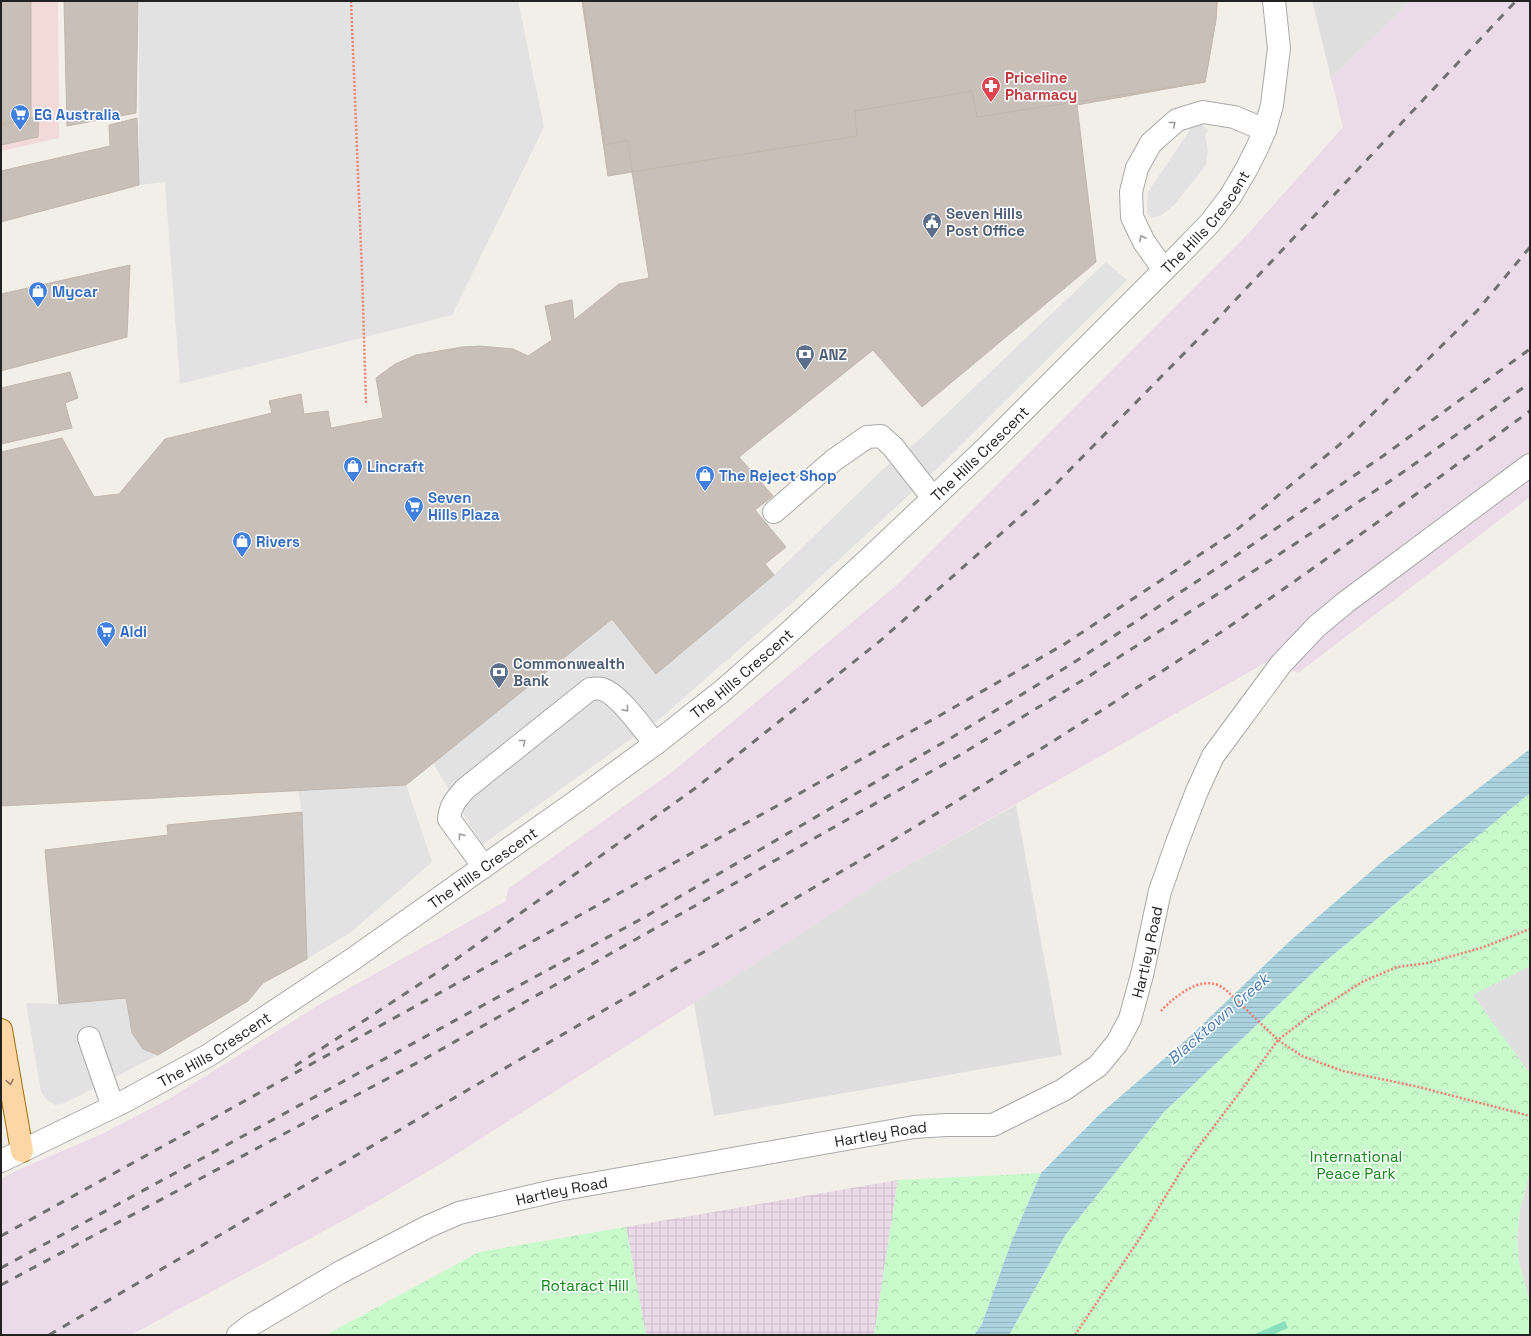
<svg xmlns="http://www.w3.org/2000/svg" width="1531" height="1336" font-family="'Space Grotesk',sans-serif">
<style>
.residential{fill:#e0dfdf}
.commercial{fill:#f2dad9}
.industrial{fill:url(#industrial-grid)}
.railway{fill:#ebdbe8}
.park{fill:url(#park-crowns)}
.pitch{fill:#88e0be}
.parking{fill:#e2e2e2}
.water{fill:url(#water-rules)}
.building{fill:#c7bfb8;stroke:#c4b6ab}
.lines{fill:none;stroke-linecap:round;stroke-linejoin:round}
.minor-casing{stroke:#a9a9a9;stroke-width:24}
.major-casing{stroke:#a06b00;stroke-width:24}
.path{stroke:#fa8072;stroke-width:2.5;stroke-dasharray:2 2;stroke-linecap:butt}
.minor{stroke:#fff;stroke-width:22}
.major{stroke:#fcd6a4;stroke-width:22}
.rail{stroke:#707070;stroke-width:3;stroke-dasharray:8 8;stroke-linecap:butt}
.oneway{stroke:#9c9c9c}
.oneway2{stroke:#8f7c63}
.labels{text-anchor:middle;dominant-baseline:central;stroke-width:3;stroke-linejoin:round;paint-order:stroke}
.health-label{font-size:15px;font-weight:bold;fill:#be3a42;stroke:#fff;text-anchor:start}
.shop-label{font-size:15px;font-weight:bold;fill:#366cbe;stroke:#fff;text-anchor:start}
.service-label{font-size:15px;font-weight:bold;fill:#4e5e75;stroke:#fff;text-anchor:start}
.street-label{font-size:15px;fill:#222;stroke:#fff}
.park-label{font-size:15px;fill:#0c8416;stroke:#fff}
.water-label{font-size:16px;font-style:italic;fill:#4a7aab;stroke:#fff}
</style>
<defs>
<pattern id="industrial-grid" width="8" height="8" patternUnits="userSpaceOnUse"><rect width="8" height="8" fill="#ebdbe8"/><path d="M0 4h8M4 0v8" fill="none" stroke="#c9bcc7"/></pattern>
<pattern id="park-crowns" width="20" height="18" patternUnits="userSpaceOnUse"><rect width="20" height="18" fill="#c8facc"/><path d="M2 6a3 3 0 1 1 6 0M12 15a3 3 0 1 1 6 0" fill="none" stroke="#acd6af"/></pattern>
<pattern id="water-rules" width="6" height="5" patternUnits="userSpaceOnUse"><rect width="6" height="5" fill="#aad3df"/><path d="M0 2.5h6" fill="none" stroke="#92b5bf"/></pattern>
</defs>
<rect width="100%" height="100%" fill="#f2efe9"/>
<g class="residential">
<path d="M1312,1H1411L1331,78Z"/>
<path d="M1016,805L1062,1055L714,1116L694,1003L889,876Z"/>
<path d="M1530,966V1074L1472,995Z"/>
<path d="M1530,1171V1303L1519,1263L1517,1238L1520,1209Z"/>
</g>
<path class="commercial" d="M1,1H58L59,138L1,151Z"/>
<path class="industrial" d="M898,1180L874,1335H646L626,1227Z"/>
<path class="railway" d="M1411,1H1530V497L1298,673L1272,659L889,876L694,1003L444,1162L359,1212L131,1335H1V1179L15,1171L102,1134L169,1099L317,1006L506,901L508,889L672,772L898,584L1245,237L1343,127L1331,78Z"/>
<g class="park">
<path d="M1530,793V966L1473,995L1530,1074V1171L1520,1209L1517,1238L1519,1263L1530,1303V1335H1009L1066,1234L1164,1112L1322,964Z"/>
<path d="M1041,1173L1011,1243L982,1324L974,1335H874L898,1180Z"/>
<path d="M626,1227L646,1335H326L479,1252Z"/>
</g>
<path class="pitch" d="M1285,1321L1288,1328L1272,1335H1253Z"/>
<g class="parking">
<path d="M139,1H518L544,127L452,315L180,384L165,182L139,185Z"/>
<path d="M1201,124L1208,130L1205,136L1208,149L1206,165L1174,205L1160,216L1151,218L1147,212L1148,192L1192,127Z"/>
<path d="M1106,262L1127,280L942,464L896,507L793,602L662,717L482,845L433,763L612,619L656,674L774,575L881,471L921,438Z"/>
<path d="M406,785L432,862L351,932L307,959L302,812L298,791Z"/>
<path d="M126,998L132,1033L143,1049L158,1055L65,1103L55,1105L47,1100L41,1091L26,1003L59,1004Z"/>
</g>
<path class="water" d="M1530,749V793L1322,964L1164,1112L1066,1234L1009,1335H974L982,1324L1011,1243L1041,1173L1100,1114L1187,1039L1291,940L1383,861Z"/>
<g class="building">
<path d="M1,1H31V118L1,125Z"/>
<path d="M64,1H138L136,113L67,126Z"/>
<path d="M582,1H1217L1216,19L1205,82L1077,105L1096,262L922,407L873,350L739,457L773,496L755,510L786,547L765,564L774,575L656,674L612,619L406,785L1,806V452L62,438L94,497L119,494L165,439L272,413L269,401L301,394L304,414L328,411L331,428L383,418L376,378L395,364L416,355L462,347L480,346L513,349L528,356L552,340L545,306L572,300L574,320L619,284L649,278L632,172L608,176Z"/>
<path d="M583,1H1217L1216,19L1205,82L977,117L972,91L855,111L857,136L632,172L628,140L605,145Z"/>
<path d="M39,114L38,137L1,145V125L31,118Z"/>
<path d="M137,118L139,185L1,222V171L110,146L109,125Z"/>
<path d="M130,265L127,337L1,371V294Z"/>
<path d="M70,372L78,398L65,403L72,428L1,444V388Z"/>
<path d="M302,812L307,959L263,983L248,1001L158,1055L143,1049L132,1033L126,998L59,1004L45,850L168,835L167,825Z"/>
</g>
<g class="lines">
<g class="minor-casing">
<g id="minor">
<path d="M1164,270L1144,242L1132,217L1131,192L1137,168L1151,143L1177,120L1203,112L1234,117L1265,130"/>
<path d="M774,512L834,460L867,437L881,436L893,447L933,498"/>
<path d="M484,867L449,819C450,806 456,799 465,789L590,689C594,689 598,688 602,689C619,694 644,730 655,744"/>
<path d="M89,1038L113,1107"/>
<path id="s1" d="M1,1161L127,1100L209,1055L353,959L578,800L655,744L721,692L784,637L877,551L986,448L1177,257L1210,223L1230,197L1247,168L1258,146L1265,130L1272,105L1279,48L1274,1"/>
<path id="s2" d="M238,1335L251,1325L339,1273L427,1227L459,1213L558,1190L914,1127L946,1125H993L1063,1090L1098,1066L1117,1043L1130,1019L1142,975L1160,891L1178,840L1197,791L1213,756L1281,664L1317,626L1346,602L1530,465"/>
</g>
</g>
<g class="major-casing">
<path id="major" d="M1,1030L22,1151"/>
</g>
<g class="path">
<path d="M351,1L362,272L366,403"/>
<path d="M1161,1011C1173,998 1196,979 1215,984C1219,985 1223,988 1226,990L1278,1040L1302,1056L1343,1071L1419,1087L1530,1116"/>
<path d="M1075,1335L1142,1235L1184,1166L1240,1092L1278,1040L1312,1014L1362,982L1397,967L1427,963L1481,948L1530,929"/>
</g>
<use href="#minor" class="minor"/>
<use href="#major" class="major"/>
<g class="rail">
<path d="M295,1066L441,970L697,787L880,641L1050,490L1210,327L1516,1"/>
<path d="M1,1236L939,716L1063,645L1234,532L1350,436L1477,311L1530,247"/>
<path d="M1,1268L643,918L951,738L1073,663L1246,549L1383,456L1530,349"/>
<path d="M1,1285L426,1058L836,826L960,755L1083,680L1260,567L1396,477L1530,383"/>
<path d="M49,1335L854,864C980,787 1106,710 1227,628C1330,558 1430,484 1530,411"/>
</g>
</g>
<defs><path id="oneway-chevron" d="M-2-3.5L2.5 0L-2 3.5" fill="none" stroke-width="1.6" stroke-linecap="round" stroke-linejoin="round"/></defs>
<g class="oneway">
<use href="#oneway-chevron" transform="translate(1173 124) rotate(-39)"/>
<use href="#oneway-chevron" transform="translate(1142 238) rotate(-116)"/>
<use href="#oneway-chevron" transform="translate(626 709) rotate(49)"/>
<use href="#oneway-chevron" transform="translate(523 742) rotate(-39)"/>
<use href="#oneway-chevron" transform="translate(461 836) rotate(-126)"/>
</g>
<use class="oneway2" href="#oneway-chevron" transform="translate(10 1082) rotate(80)"/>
<defs>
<g id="pharmacy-pin" transform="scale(1)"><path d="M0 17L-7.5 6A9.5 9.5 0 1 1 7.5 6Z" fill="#e0444e" stroke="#fff"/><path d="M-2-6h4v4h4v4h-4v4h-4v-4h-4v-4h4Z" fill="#fff"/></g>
<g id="supermarket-pin" transform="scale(1)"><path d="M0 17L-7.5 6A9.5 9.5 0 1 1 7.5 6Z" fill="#3f7fe0" stroke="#fff"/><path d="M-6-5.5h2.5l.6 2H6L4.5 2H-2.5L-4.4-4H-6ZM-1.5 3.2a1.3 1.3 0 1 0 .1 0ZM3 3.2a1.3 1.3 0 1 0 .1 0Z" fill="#fff"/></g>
<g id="civic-pin" transform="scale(1)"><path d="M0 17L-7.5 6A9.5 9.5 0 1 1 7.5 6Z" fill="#5c6f8a" stroke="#fff"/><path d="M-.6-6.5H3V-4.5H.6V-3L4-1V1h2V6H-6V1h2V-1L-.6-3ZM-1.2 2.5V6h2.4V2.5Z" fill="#fff"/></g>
<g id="shop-pin" transform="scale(1)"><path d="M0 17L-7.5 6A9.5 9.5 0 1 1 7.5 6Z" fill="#3f7fe0" stroke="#fff"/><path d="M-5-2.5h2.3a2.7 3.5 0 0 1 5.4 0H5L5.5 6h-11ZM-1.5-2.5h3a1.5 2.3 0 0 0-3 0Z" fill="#fff"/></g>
<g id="bank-pin" transform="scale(1)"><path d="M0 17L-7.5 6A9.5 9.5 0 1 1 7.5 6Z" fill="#5c6f8a" stroke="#fff"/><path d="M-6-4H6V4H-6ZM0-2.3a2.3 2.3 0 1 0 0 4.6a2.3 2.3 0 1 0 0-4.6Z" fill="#fff"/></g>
</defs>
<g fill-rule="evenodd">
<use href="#pharmacy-pin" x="991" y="86"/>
<use href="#supermarket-pin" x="20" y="114"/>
<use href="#civic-pin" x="932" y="222"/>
<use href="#shop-pin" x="38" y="291"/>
<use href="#bank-pin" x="805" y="354"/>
<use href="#shop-pin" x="353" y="466"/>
<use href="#shop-pin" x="705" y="475"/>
<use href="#supermarket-pin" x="414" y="506"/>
<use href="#shop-pin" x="242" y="541"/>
<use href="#supermarket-pin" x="106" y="631"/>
<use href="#bank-pin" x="499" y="672"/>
</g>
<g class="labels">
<g class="health-label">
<text x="1005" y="77">Priceline<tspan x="1005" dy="17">Pharmacy</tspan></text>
</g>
<g class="shop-label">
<text x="34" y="114">EG Australia</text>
<text x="52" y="291">Mycar</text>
<text x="367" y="466">Lincraft</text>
<text x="719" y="475">The Reject Shop</text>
<text x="428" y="497">Seven<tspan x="428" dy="17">Hills Plaza</tspan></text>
<text x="256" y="541">Rivers</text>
<text x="120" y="631">Aldi</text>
</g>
<g class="service-label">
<text x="946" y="213">Seven Hills<tspan x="946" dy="17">Post Office</tspan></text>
<text x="819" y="354">ANZ</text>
<text x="513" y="663">Commonwealth<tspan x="513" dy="17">Bank</tspan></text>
</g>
<g class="street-label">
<text stroke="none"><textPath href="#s1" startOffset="1537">The Hills Crescent</textPath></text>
<text stroke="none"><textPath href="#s1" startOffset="1213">The Hills Crescent</textPath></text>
<text stroke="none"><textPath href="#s1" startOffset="889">The Hills Crescent</textPath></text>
<text stroke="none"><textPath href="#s1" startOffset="565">The Hills Crescent</textPath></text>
<text stroke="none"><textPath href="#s2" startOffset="1042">Hartley Road</textPath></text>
<text stroke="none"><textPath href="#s1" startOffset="241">The Hills Crescent</textPath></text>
<text stroke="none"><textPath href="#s2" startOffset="682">Hartley Road</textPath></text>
<text stroke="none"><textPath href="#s2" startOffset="358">Hartley Road</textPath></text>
</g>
<g class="park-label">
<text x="1356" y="1156">International<tspan x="1356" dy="17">Peace Park</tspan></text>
<text x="585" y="1285">Rotaract Hill</text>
</g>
<g class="water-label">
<text transform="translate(1218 1019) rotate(-41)">Blacktown Creek</text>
</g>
</g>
<rect width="1531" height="1336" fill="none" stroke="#222222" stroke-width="4"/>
</svg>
